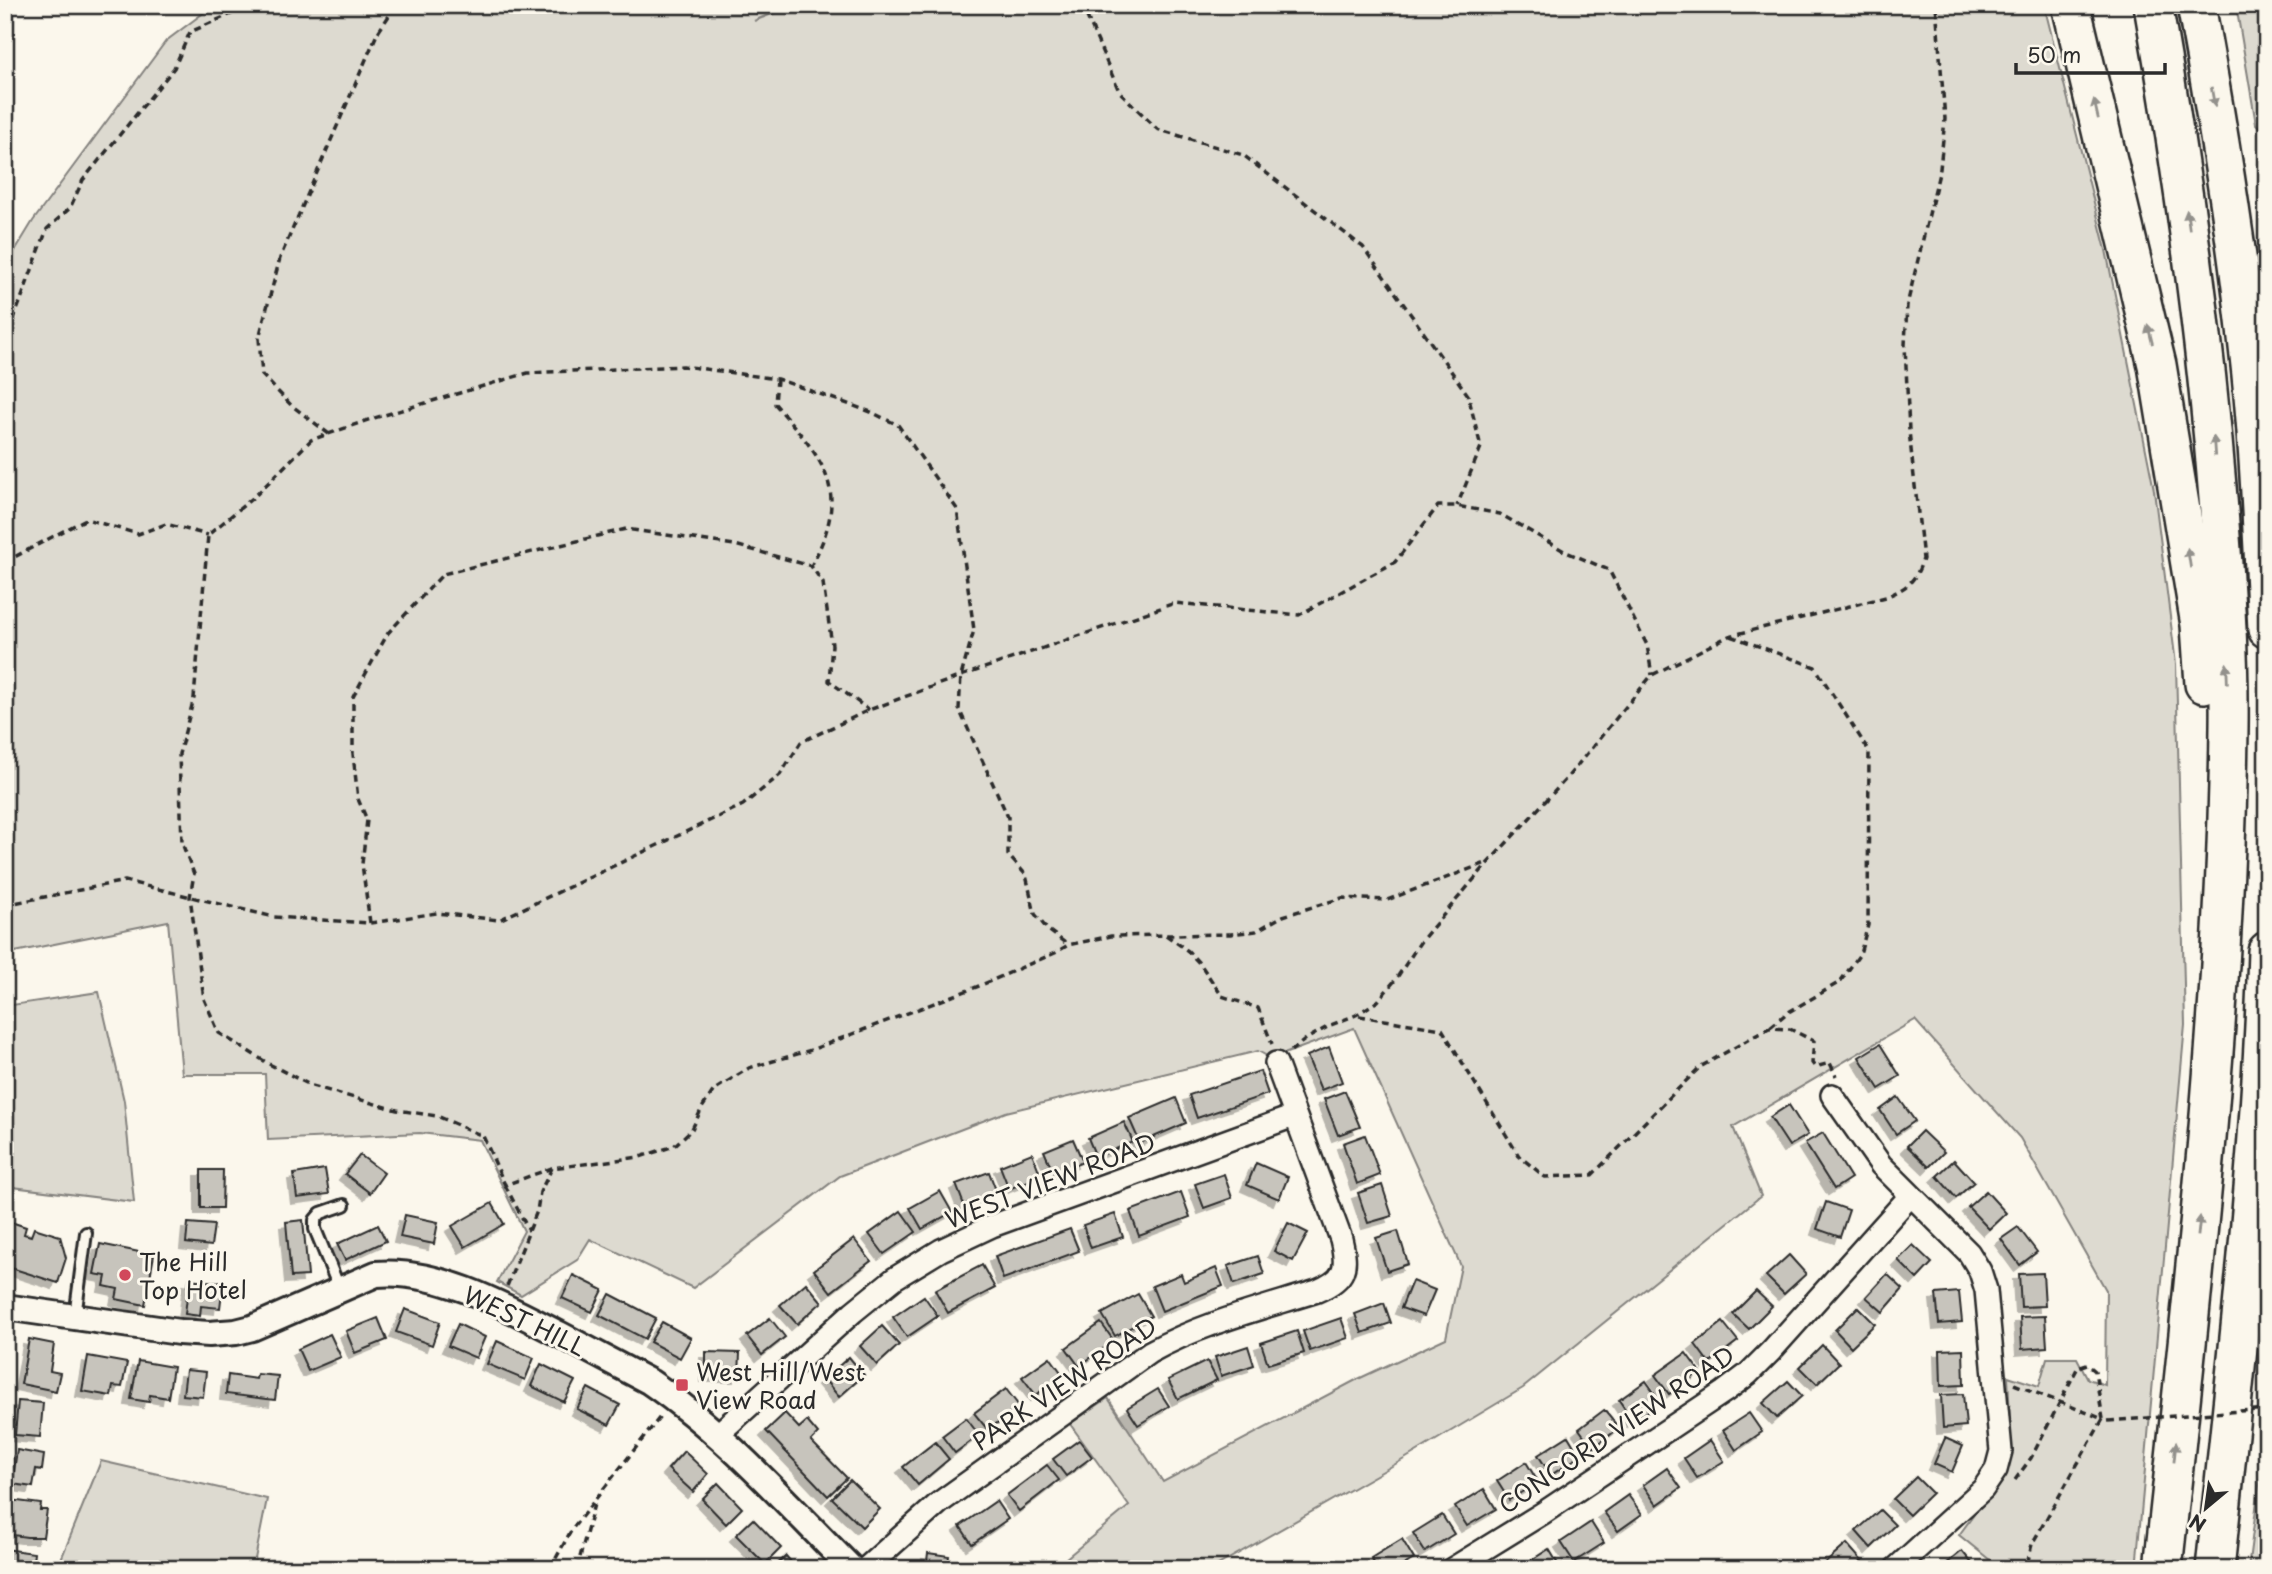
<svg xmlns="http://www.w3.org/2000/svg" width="2272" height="1574" font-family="'Playpen Sans',sans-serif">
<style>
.green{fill:#dddad0;stroke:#84827e;stroke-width:2}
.building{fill:#c7c4bc;stroke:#2b2b2b;stroke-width:2;filter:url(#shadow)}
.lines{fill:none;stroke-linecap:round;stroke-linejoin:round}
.service-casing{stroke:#2b2b2b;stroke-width:16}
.minor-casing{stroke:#2b2b2b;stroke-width:26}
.tertiary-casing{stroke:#2b2b2b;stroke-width:30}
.motorway-casing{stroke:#2b2b2b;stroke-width:42}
.path{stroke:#2b2b2b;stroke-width:3.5;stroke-dasharray:7 5;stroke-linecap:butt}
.service{stroke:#fbf7ec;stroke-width:10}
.minor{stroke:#fbf7ec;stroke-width:21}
.tertiary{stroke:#fbf7ec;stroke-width:24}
.motorway{stroke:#fbf7ec;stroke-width:37}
.path-bridge{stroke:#2b2b2b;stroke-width:3.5;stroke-dasharray:7 5;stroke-linecap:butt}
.oneway{fill:#93918c}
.poi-dot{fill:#d1495b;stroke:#fbf7ec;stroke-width:2.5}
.labels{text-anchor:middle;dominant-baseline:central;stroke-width:6;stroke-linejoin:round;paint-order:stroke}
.street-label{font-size:24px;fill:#2b2b2b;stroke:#fbf7ec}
.poi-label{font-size:24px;fill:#2b2b2b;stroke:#fbf7ec;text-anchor:start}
</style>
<defs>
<filter id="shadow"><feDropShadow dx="-6" dy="6" stdDeviation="0" flood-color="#0004"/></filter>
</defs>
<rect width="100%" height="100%" fill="#fbf7ec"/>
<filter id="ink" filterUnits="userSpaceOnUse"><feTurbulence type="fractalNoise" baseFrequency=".0143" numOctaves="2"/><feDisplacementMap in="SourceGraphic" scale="14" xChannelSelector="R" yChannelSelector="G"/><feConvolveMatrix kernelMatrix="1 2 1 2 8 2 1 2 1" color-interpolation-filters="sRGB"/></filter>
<g filter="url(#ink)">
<g class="green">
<path d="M214,5H789L754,21L795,5H2044L2106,250L2154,490L2176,664L2185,1025L2136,1569H2001L1959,1535L2000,1479L2011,1442L2008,1376L2039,1386L2047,1358H2077L2088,1379L2105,1385L2106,1290L2020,1138L1915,1020L1733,1127L1761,1196L1523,1388L1406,1458L1211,1569H1053L1129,1506L1070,1424L1108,1398L1163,1482L1356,1380L1446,1338L1461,1266L1354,1028L1284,1054L1267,1056L1258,1051L1006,1112L840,1176L693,1288L590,1239L577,1260L521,1295L497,1282L524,1231L480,1140L420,1133L268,1140L265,1074H182L168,921L5,954V267L33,221L166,41Z"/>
<path d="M2236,5H2267V134L2256,124Z"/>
<path d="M99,992L124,1101L134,1202L5,1186V1006Z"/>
<path d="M2267,1425L2266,1569H2248Z"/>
<path d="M101,1461L267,1499L253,1569H57Z"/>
</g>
<g class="building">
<path d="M1880,1044L1900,1076L1879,1089L1859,1057Z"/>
<path d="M1329,1047L1342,1082L1321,1090L1307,1056Z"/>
<path d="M1260,1071L1268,1094L1197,1118L1189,1095Z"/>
<path d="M1345,1091L1360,1127L1338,1135L1324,1099Z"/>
<path d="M1898,1097L1915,1121L1896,1134L1880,1110Z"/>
<path d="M1176,1098L1186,1123L1140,1143L1129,1118Z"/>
<path d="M1789,1105L1808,1135L1789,1146L1770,1117Z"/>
<path d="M1124,1122L1133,1142L1096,1157L1088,1138Z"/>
<path d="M1922,1131L1944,1152L1929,1167L1907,1146Z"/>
<path d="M1823,1133L1851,1178L1834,1189L1805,1143Z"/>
<path d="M1365,1135L1380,1175L1357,1184L1343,1143Z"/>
<path d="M1073,1139L1083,1162L1054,1174L1044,1151Z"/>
<path d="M1032,1153L1041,1176L1009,1189L1000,1166Z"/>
<path d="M360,1155L384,1173L370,1193L345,1174Z"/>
<path d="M1954,1160L1974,1182L1956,1198L1937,1176Z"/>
<path d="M1256,1163L1288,1177L1279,1199L1247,1185Z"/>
<path d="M325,1169L329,1194L297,1198L294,1174Z"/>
<path d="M201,1170H223L222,1208H201Z"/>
<path d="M989,1172L997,1193L964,1205L956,1184Z"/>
<path d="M1224,1174L1232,1198L1204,1208L1195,1184Z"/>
<path d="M1382,1185L1392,1216L1368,1223L1358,1193Z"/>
<path d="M940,1191L952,1212L922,1229L910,1208Z"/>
<path d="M1986,1191L2006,1213L1989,1229L1968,1207Z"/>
<path d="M1181,1192L1190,1217L1139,1236L1130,1211Z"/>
<path d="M1826,1202L1849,1210L1840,1237L1817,1229Z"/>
<path d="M492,1203L504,1224L465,1247L452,1226Z"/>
<path d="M901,1211L916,1232L884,1254L869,1234Z"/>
<path d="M1115,1214L1123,1237L1091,1248L1083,1225Z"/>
<path d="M405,1215L438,1222L434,1244L400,1237Z"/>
<path d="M303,1220L308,1276L291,1277L286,1222Z"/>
<path d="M11,1222L26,1227L24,1234L31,1236L34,1228L60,1236L66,1258L58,1283L5,1266V1240Z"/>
<path d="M188,1223L214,1225L211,1246L186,1243Z"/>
<path d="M1288,1223L1308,1233L1293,1261L1274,1251Z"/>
<path d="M378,1225L386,1241L345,1260L337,1244Z"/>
<path d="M2018,1227L2037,1252L2020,1265L2001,1239Z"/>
<path d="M1070,1229L1079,1251L1003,1279L995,1256Z"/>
<path d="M1398,1231L1408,1264L1387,1271L1376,1238Z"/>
<path d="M854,1239L871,1261L831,1292L814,1270Z"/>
<path d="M100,1244L154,1255L145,1305L116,1299L118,1289L104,1286L106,1276L94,1274Z"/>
<path d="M1913,1245L1932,1263L1917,1279L1898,1260Z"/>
<path d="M1789,1255L1806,1274L1784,1294L1766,1276Z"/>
<path d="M1258,1256L1264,1274L1234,1284L1228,1266Z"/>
<path d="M982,1265L995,1288L948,1313L935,1290Z"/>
<path d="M1216,1268L1223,1286L1162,1311L1152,1286L1181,1274L1184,1282Z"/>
<path d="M2043,1273L2045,1306L2021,1307L2019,1274Z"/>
<path d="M1887,1274L1903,1289L1883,1312L1866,1297Z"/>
<path d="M573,1275L603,1290L592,1312L562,1298Z"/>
<path d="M189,1279L223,1283L220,1308L201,1306L200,1316L185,1314Z"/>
<path d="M1412,1281L1435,1290L1424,1316L1401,1308Z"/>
<path d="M806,1283L822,1302L797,1324L780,1305Z"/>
<path d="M1756,1291L1772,1306L1749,1329L1733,1314Z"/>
<path d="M1959,1292L1962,1322L1939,1324L1936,1294Z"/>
<path d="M610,1294L656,1318L645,1339L599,1315Z"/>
<path d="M1138,1294L1151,1316L1115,1336L1102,1314Z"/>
<path d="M924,1296L938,1316L907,1337L893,1317Z"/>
<path d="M1384,1303L1391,1323L1362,1333L1355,1314Z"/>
<path d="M1858,1307L1875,1324L1851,1347L1835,1330Z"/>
<path d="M405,1309L440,1322L432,1345L396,1332Z"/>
<path d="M2045,1316L2047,1347L2022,1349L2020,1317Z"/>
<path d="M378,1318L387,1340L355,1353L346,1331Z"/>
<path d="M770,1318L785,1337L762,1355L747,1336Z"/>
<path d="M1341,1318L1348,1338L1310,1351L1303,1331Z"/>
<path d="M662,1322L691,1338L680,1358L650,1342Z"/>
<path d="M1723,1322L1738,1341L1709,1363L1695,1344Z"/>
<path d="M1101,1323L1114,1341L1079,1366L1066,1348Z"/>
<path d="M458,1324L485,1337L476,1358L448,1346Z"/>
<path d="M882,1326L899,1345L877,1365L860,1346Z"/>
<path d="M1297,1331L1304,1353L1268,1364L1261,1343Z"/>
<path d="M330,1334L341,1357L308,1371L298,1349Z"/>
<path d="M29,1339L54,1344L50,1371L60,1373L56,1391L21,1384Z"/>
<path d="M497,1341L534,1358L525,1380L487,1364Z"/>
<path d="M1822,1345L1839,1363L1817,1384L1800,1367Z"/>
<path d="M1248,1346L1254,1365L1221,1376L1215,1357Z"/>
<path d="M1963,1349L1964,1385L1941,1386L1940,1350Z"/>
<path d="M706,1352L740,1353L739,1376H706Z"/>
<path d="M1686,1353L1700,1372L1669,1394L1655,1375Z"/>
<path d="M88,1356L127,1363L122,1387L113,1386L111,1396L82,1391Z"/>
<path d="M849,1357L864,1375L839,1397L824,1379Z"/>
<path d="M1050,1357L1063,1375L1036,1395L1022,1377Z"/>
<path d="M138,1361L173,1367L168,1398L150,1395L149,1402L131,1399Z"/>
<path d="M1207,1361L1217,1380L1178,1399L1168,1380Z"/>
<path d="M541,1364L575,1381L564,1402L531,1386Z"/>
<path d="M186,1370L206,1372L203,1397L183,1395Z"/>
<path d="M257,1374L278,1376L275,1400L226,1394L228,1375L256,1379Z"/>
<path d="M1646,1381L1661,1402L1633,1421L1619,1400Z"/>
<path d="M1788,1381L1802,1396L1777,1418L1763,1403Z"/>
<path d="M588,1388L620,1405L609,1425L577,1409Z"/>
<path d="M1006,1389L1019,1406L988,1430L974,1413Z"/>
<path d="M1158,1389L1169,1406L1138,1425L1127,1408Z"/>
<path d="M1963,1394L1966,1426L1943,1428L1941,1395Z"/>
<path d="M18,1401L43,1403L40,1437L15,1435Z"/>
<path d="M1604,1410L1619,1428L1593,1448L1579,1429Z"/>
<path d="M785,1413L799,1428L807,1421L818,1434L811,1441L847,1478L828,1496L766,1431Z"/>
<path d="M1749,1413L1762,1432L1736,1450L1723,1430Z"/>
<path d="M966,1418L979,1435L955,1453L942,1436Z"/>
<path d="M1568,1436L1580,1456L1551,1475L1538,1455Z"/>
<path d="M1945,1438L1963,1446L1952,1472L1934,1464Z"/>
<path d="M1079,1440L1092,1457L1066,1476L1053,1459Z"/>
<path d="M1710,1440L1724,1461L1697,1478L1684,1458Z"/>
<path d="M935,1442L949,1459L918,1485L903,1467Z"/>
<path d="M17,1450L44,1455L42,1470L36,1469L33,1487L12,1484Z"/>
<path d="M684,1451L708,1474L693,1492L668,1469Z"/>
<path d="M1526,1462L1538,1482L1509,1500L1497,1481Z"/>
<path d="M1047,1465L1059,1480L1019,1511L1007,1495Z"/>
<path d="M1667,1468L1681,1488L1657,1505L1643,1485Z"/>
<path d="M1916,1477L1932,1493L1909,1515L1893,1499Z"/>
<path d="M850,1480L880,1509L862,1527L832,1498Z"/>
<path d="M718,1483L742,1508L726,1524L702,1499Z"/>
<path d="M1484,1489L1496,1509L1467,1526L1455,1507Z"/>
<path d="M1628,1495L1642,1514L1618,1531L1604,1512Z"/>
<path d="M10,1500L41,1504L40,1510H47L43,1537H27L5,1534Z"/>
<path d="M996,1501L1008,1519L972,1544L960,1526Z"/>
<path d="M1880,1510L1895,1525L1871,1548L1856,1531Z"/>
<path d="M1442,1515L1454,1534L1425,1552L1413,1533Z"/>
<path d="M753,1519L781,1548L765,1564L736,1535Z"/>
<path d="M1591,1522L1604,1543L1574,1562L1561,1542Z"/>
<path d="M1402,1539L1414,1559L1397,1569H1378L1371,1558Z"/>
<path d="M1847,1544L1862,1561L1852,1569H1824L1822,1566Z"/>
<path d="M5,1549L34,1553L32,1569H5Z"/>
<path d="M1549,1549L1561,1569H1519V1568Z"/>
<path d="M1962,1551L1976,1568L1940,1569Z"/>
<path d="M928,1553L949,1556L947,1569H926Z"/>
<path d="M786,1556L797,1569H772Z"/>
</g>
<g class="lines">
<g class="service-casing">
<g id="service">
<path d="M340,1290L315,1229V1220L321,1213L344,1205"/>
<path d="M75,1317L86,1233"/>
</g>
</g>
<g class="minor-casing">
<g id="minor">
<path d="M1832,1095L1881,1165L1969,1253L1980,1271L1986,1290L2001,1451L1996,1470L1983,1489L1895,1569"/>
<path d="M717,1435L853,1312L895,1278L941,1250L992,1226L1294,1116"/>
<path d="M865,1569L939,1503L1150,1352C1203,1323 1260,1309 1317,1291C1346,1279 1348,1268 1341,1239L1276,1063"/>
<path d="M1452,1569L1543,1513L1724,1392L1748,1374L1771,1351L1910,1196"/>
</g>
</g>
<g class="tertiary-casing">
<path id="tertiary" d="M5,1307L179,1332L209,1334L236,1332L252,1328L376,1274C436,1268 507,1307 559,1334C589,1350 620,1366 650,1382C726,1434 787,1504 852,1569"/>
</g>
<g class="motorway-casing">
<g id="motorway">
<path d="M2071,5L2157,365L2200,625L2204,684"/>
<path d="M2153,5C2182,169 2205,333 2218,498C2224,574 2230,651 2229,727C2226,1009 2193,1289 2163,1569"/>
<path d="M2196,5C2217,119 2236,233 2248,347C2259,441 2262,535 2267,629"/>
<path d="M2215,1569C2236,1363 2261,1157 2267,951"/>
</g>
</g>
<g class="path">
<path d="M1082,5L1119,91L1157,129L1243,155L1363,247L1468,395L1481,447L1457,506"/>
<path d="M5,343L47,229L70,208L83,180L174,68L190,32L238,11L241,5"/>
<path d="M777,379L775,404C825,462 852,490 811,566L823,583L832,645L829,681L869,710"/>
<path d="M329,434L291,405L262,375L259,338L280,258L377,34L396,5"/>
<path d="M5,562L86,519L138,534L166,524L208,535"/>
<path d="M1731,636L1815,667L1869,751L1868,925L1860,954L1840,982L1787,1013L1769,1028"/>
<path d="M5,903L9,904L125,881L274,917L370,923L437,913L499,920L743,805L780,775L801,742L869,710L961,676L1175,603L1299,615L1395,562L1438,506H1457L1500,514L1564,551L1609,570L1647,645L1652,675"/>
<path d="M370,923L362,864L367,820L358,799L353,754V697L388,633L443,574L626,529L735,545L811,566"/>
<path d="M1166,935L1188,951L1201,965L1222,996L1258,1008L1272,1044"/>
<path d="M1359,1016L1442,1029L1519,1156L1545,1177L1592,1175L1700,1067L1769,1028L1790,1029L1814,1041L1812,1063L1815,1067L1830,1063L1836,1076"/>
<path d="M1291,1051L1306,1039L1331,1025L1356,1015L1378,1001L1396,979L1421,941L1488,863L1566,779L1652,675L1729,636L1886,597C1908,587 1915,582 1923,559L1909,431L1905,345L1907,305L1940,169L1945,119L1936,5"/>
<path d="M552,1168L505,1185L483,1136L437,1116L397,1110L312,1086L269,1064L219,1033L204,999L190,897L194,874L182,843L179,754L194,698L208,535L255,496L311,440L371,419L528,373L683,366L777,379L871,412L898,425L957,509L974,630L961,676L959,709L1008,817V855L1026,875L1035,914L1047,929L1068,945"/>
<path d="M505,1185L529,1231"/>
<path d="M507,1286L537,1211L540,1192L552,1168L640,1157L674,1146L692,1129L702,1108L714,1090L749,1068L808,1051L979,986L1055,953L1068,945L1111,936L1231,934L1256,931L1283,916L1342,898L1387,900L1486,863"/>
<path d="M2014,1384L2103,1419L2032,1544L2026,1569"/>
<path d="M2015,1480L2031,1458L2078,1367L2087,1364L2095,1371L2103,1419L2108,1421"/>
<path d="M550,1569L572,1529L660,1417"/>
<path d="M579,1569V1561L594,1504"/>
</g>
<use href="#service" class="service"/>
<use href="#minor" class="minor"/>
<use href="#tertiary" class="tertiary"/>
<use href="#motorway" class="motorway"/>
<path class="path-bridge" d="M2108,1421L2267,1409"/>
</g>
<defs><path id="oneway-solid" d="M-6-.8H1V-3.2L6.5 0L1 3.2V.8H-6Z" transform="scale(1.75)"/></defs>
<g class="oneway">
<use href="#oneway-solid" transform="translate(2213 97) rotate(80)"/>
<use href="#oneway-solid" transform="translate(2096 109) rotate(-103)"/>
<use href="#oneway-solid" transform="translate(2188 220) rotate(-98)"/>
<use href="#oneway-solid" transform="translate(2150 334) rotate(-104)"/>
<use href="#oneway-solid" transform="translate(2214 446) rotate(-94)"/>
<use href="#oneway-solid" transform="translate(2189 558) rotate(-99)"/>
<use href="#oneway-solid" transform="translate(2227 673) rotate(-92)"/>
<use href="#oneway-solid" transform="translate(2199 1226) rotate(-84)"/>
<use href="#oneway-solid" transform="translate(2175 1452) rotate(-84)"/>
</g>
</g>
<g class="poi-dot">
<circle cx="125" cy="1275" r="7"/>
<rect x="675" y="1378" width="14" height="14" rx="3.5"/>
</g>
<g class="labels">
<g class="street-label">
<text transform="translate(1050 1180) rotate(-21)">WEST VIEW ROAD</text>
<text transform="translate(525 1320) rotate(25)">WEST HILL</text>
<text transform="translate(1064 1383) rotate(-34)">PARK VIEW ROAD</text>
<text transform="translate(1616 1429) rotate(-34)">CONCORD VIEW ROAD</text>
</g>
<g class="poi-label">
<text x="139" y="1261">The Hill<tspan x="139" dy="28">Top Hotel</tspan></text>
<text x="696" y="1371">West Hill/West<tspan x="696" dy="28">View Road</tspan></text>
</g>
</g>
<rect width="2272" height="1574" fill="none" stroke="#fbf7ec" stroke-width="28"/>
<rect x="14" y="14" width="2244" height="1546" fill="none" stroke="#2b2b2b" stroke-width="2.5" filter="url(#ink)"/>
<g transform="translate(2206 1508) rotate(209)" stroke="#fbf7ec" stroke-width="5" paint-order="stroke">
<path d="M0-5L12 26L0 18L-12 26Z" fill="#2b2b2b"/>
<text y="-10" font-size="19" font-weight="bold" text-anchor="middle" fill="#2b2b2b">N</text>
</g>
<path d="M2016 63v10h149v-10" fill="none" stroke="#2b2b2b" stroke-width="3.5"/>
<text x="2027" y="63" font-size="21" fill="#2b2b2b" stroke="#fbf7ec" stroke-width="5" paint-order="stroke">50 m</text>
</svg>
